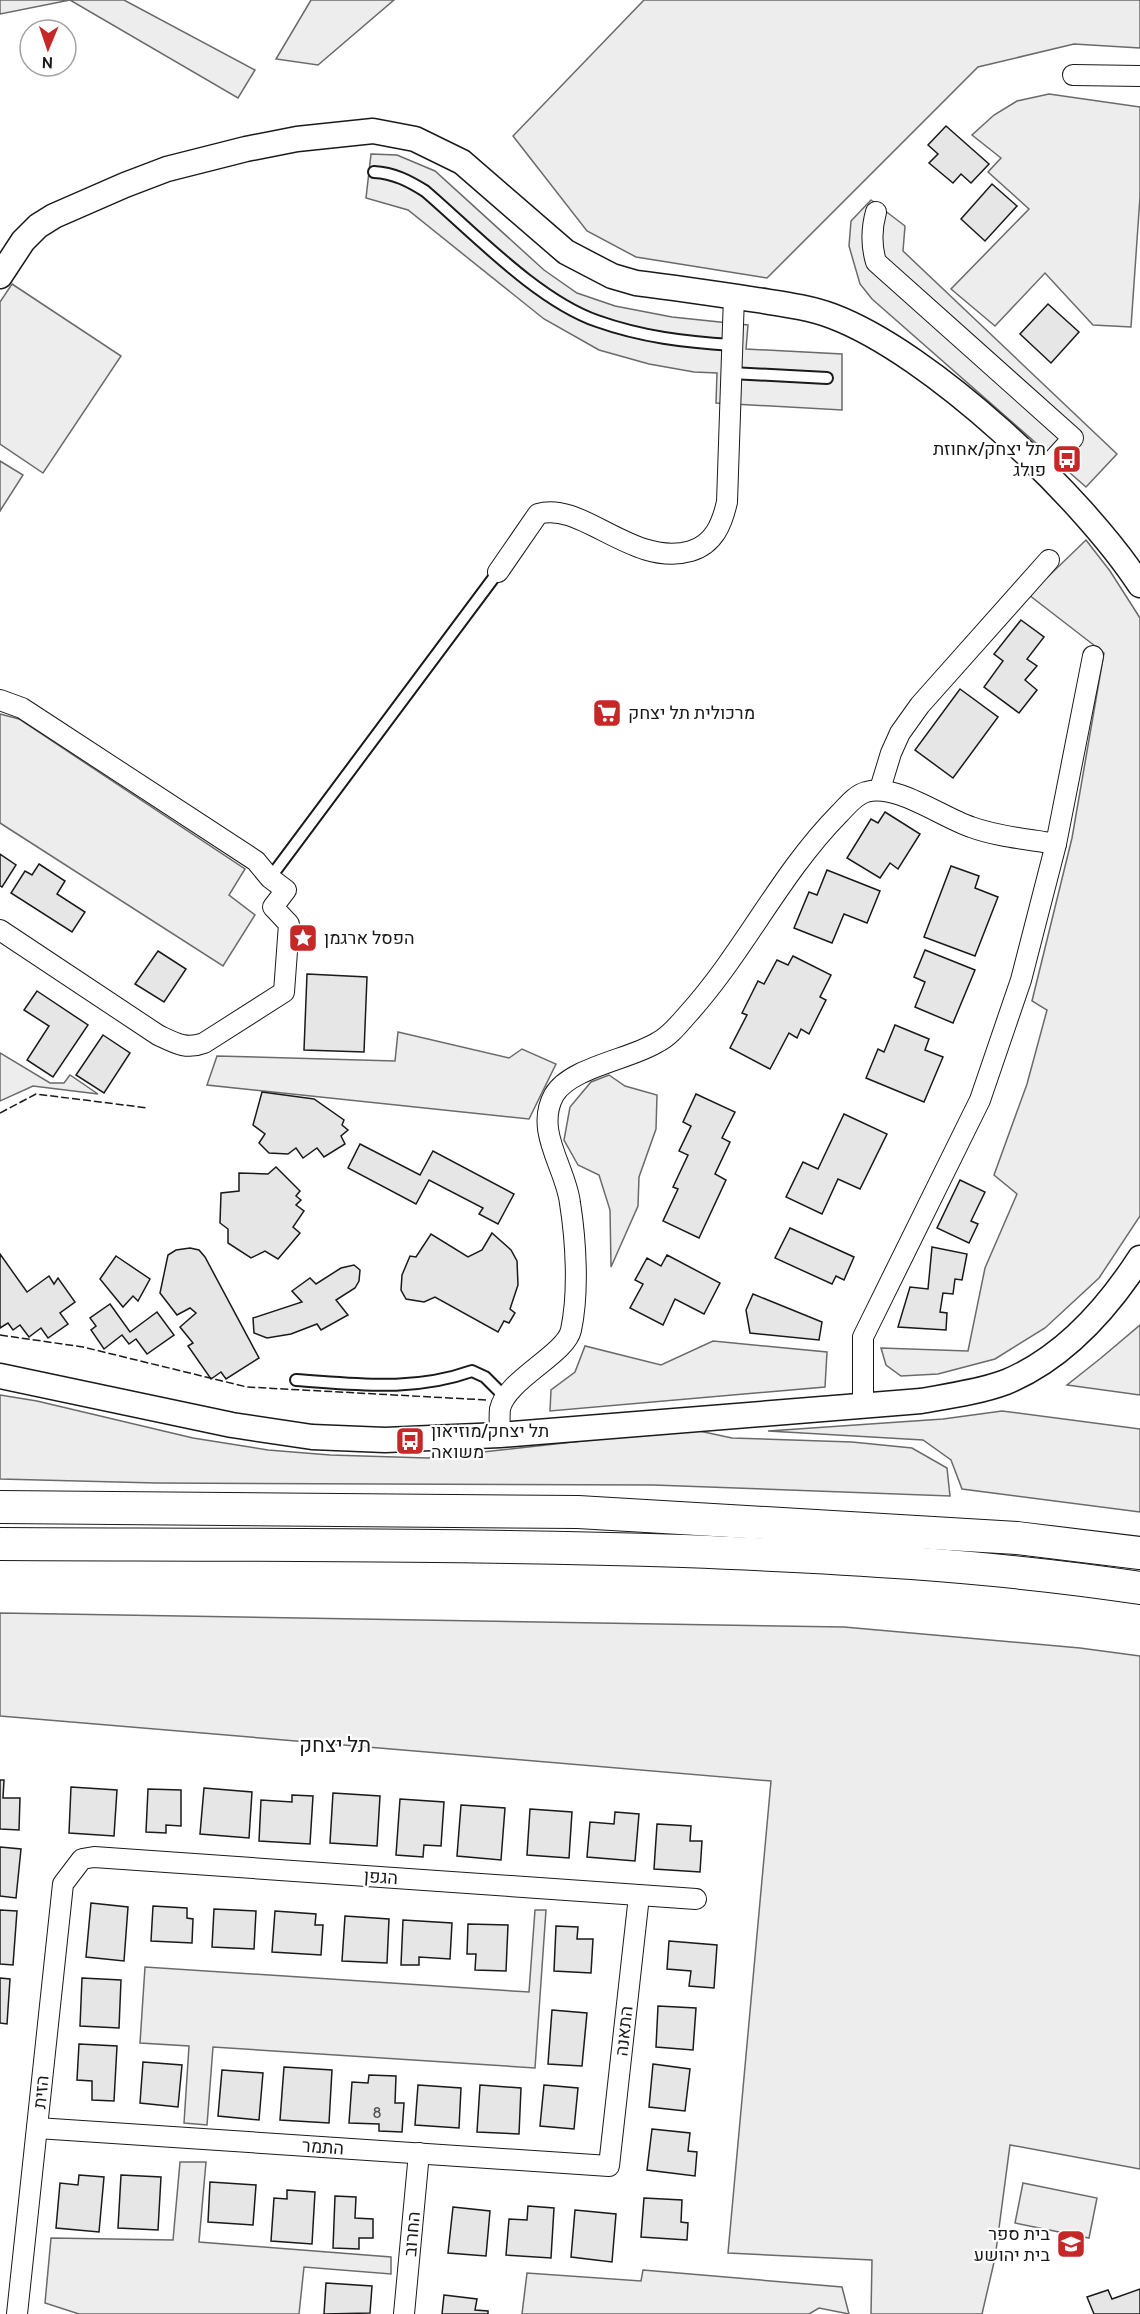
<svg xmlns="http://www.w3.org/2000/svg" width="1140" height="2314" font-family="Cabin,Heebo,sans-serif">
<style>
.built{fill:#ededed;stroke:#6a6a6a;stroke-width:1.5}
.building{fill:#e6e6e6;stroke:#1a1a1a;stroke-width:1.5}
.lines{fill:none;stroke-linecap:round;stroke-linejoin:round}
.service-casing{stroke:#1a1a1a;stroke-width:14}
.minor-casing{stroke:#1a1a1a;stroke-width:22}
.tertiary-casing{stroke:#1a1a1a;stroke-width:27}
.primary-casing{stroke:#1a1a1a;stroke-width:34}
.service{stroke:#fff;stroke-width:10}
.minor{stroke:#fff;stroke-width:20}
.tertiary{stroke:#fff;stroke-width:24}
.primary{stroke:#fff;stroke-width:32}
.fence{stroke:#1a1a1a;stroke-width:1.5;stroke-dasharray:8 3;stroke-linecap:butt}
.labels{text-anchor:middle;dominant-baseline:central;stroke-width:4.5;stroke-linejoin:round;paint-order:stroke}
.number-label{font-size:15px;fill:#4d4d4d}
.poi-label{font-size:18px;fill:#1a1a1a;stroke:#fff;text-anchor:start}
.street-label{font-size:18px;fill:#1a1a1a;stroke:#fff}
.quarter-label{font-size:21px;fill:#1a1a1a;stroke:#fff}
</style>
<rect width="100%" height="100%" fill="#fff"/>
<g class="built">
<path d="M0,0H124L255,70L238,98L70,0L0,14Z"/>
<path d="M311,0H394L318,65L276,59Z"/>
<path d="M644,0H1140V48L1074,44L978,67L767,278L636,257L587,231L513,136Z"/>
<path d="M1049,94L1140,107V197L1131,327L1093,325L1045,273L995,326L951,289L1029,209L988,172L1001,158L972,135L994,115L1017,101Z"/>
<path d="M371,154L397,155L435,171L544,270L577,293L615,306L672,317L748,325L746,349L842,354V410L716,403L717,373L694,372L649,364L599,350L544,319L408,210L366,198Z"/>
<path d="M871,200L905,226L903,251L1117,454L1086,487L872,299L860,284L849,246L851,221Z"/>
<path d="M12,284L121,356L43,473L0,444V302Z"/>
<path d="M0,461L23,475L0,511Z"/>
<path d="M1086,540L1110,571L1140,618V1216L1099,1278L1045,1328L995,1359L938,1374L901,1376L886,1365L881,1348L968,1351L985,1268L1017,1194L994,1175L1027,1084L1047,1010L1032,1001L1072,838L1104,653L1029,595Z"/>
<path d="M0,714L19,719L245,869L229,895L255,915L223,966L0,823Z"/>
<path d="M398,1032L509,1058L522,1049L556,1064L529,1119L207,1085L217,1056L395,1061Z"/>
<path d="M0,1053L50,1083H64L70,1075L98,1094L33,1086L0,1101Z"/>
<path d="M609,1075L625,1086L657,1095L656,1129L639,1177L638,1206L611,1267L610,1210L599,1175L578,1165L564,1140L570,1107L591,1082Z"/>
<path d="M1140,1325V1395L1067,1385L1101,1358Z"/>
<path d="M713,1341L827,1352L825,1387L550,1411L551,1390L575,1372L585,1346L661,1365Z"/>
<path d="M0,1395L37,1401L193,1438L268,1450L330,1455L428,1458L690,1429L732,1438L852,1442L912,1448L947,1468L950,1496L653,1485L156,1483L0,1479Z"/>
<path d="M1002,1411L1140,1429V1512L962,1489L951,1460L923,1440L768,1431L943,1419Z"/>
<path d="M0,1613L844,1627L1080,1648L1140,1656V2169L1010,2145L995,2258L982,2314H871L872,2260L728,2253L771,1781L0,1716Z"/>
<path d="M535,1910H546L535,2068L213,2047L207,2125L184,2123L189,2046L140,2043L145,1967L529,1992Z"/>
<path d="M180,2162H206L199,2242L391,2257V2274L304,2267L299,2314H79L45,2303L51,2238L173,2240Z"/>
<path d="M1023,2183L1097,2198L1089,2238L1015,2223Z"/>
<path d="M643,2270L842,2287L849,2314L819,2308L809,2314H522L527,2273L641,2281Z"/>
</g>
<g class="building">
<path d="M946,126L989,164L971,183L961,174L953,183L929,163L938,154L928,145Z"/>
<path d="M992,184L1017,206L985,241L961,219Z"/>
<path d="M1048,304L1079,332L1051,363L1020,334Z"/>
<path d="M1021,620L1044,637L1027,659L1037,666L1025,680L1037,690L1019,713L984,687L1003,661L994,654Z"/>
<path d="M960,689L998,717L953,778L915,750Z"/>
<path d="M885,812L920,834L898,869L890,863L880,878L847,858L871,819L878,823Z"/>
<path d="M0,854L16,865L2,887L0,886Z"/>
<path d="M39,864L65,881L57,894L85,912L72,932L11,893L25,871L32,875Z"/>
<path d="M951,866L979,876L975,888L998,897L975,956L924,937Z"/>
<path d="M827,870L880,891L867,923L844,914L832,943L794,928L809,892L817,895Z"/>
<path d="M925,950L975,970L953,1023L915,1007L925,982L914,977Z"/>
<path d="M158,951L186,969L164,1002L135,984Z"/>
<path d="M793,956L831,975L820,997L826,1000L809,1034L801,1029L797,1038L789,1033L770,1069L730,1048L747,1015L742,1013L758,981L764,984L777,960L788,965Z"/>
<path d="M307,974L367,977L364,1052L304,1050Z"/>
<path d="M37,991L88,1025L53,1077L27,1060L49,1026L24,1010Z"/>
<path d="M895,1025L929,1039L925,1050L943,1057L924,1102L866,1078L878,1049L884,1052Z"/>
<path d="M103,1035L130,1053L104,1093L76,1075Z"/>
<path d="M262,1092L314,1099L344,1120L342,1125L348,1130L341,1136L345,1144L324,1157L317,1148L303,1158L296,1148L288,1154L269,1153L259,1143L265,1134L253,1125Z"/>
<path d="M696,1094L735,1112L722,1138L730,1142L715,1174L726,1180L699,1238L663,1221L678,1189L673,1187L688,1155L679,1151L691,1126L683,1122Z"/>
<path d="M844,1114L887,1134L860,1189L838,1179L822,1214L786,1197L803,1162L818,1169Z"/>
<path d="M360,1144L420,1175L433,1151L514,1194L498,1224L479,1214L483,1208L429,1180L416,1204L348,1168Z"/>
<path d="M276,1167L300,1191L296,1196L301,1200L296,1205L304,1211L293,1227L300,1233L278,1259L265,1251L251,1258L228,1243V1229L220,1223L221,1193L239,1191V1173L268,1174Z"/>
<path d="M960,1180L985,1192L971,1221L978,1224L969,1243L937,1228Z"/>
<path d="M790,1228L854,1257L844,1280L836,1276L832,1284L775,1258Z"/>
<path d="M492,1233L511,1250L517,1261L518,1285L510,1309L515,1313L509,1323L504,1321L498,1332L435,1297L424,1302L406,1299L401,1290L402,1275L410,1256L416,1257L431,1234L468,1257L482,1250Z"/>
<path d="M932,1247L967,1254L962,1280L955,1279L953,1294L943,1293L940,1312L947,1313L946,1330L898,1327L910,1287L928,1289Z"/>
<path d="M190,1248L199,1250L205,1257L259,1358L226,1379L221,1372L211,1379L188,1346L193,1343L180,1327L196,1313L190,1308L177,1315L160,1293L168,1255L176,1250Z"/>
<path d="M0,1254L27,1292L49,1276L54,1284L58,1278L75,1302L60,1313L68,1324L48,1338L41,1328L29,1337L20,1325L13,1330L8,1323L0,1328Z"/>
<path d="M667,1255L720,1283L704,1314L675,1299L663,1325L630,1308L643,1284L635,1280L647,1258L661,1266Z"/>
<path d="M116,1256L150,1279L138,1301L133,1296L123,1307L100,1279Z"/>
<path d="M354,1265L360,1270L359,1281L355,1288L336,1300L348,1315L321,1330L317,1324L291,1334L267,1338L254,1333L253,1318L302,1302L292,1291L310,1278L316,1284L341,1268Z"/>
<path d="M753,1294L822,1322L819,1340L750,1333L746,1310Z"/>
<path d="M110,1304L130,1332L157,1312L174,1335L147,1354L136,1339L129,1344L122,1335L104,1349L91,1330L96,1326L90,1318Z"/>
<path d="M0,1780H4L3,1798H20L19,1830L0,1829Z"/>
<path d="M71,1787L117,1790L114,1836L69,1833Z"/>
<path d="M204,1788L252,1792L249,1838L200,1834Z"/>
<path d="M148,1789L181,1790V1826L166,1825V1833L146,1832Z"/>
<path d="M333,1793L380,1796L377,1846L330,1843Z"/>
<path d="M292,1795L313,1796L310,1844L259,1841L261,1800L292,1802Z"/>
<path d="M400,1799L444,1802L441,1846L424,1845L423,1857L396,1855Z"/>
<path d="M461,1805L505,1808L501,1860L457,1856Z"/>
<path d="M530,1809L572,1812L569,1858L527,1855Z"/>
<path d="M615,1812L639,1814L635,1861L587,1857L590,1822L614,1824Z"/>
<path d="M657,1824L691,1826L690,1841H702L700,1872L654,1869Z"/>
<path d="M0,1847L21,1849L16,1898L0,1896Z"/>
<path d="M91,1903L128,1907L124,1961L86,1957Z"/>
<path d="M153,1906L187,1908V1918L193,1919L192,1943L151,1941Z"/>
<path d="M214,1909L256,1911L254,1949L212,1947Z"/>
<path d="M0,1910L17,1911L13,1965L0,1964Z"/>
<path d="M275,1911L316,1914L315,1925H323L321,1955L272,1952Z"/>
<path d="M345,1916L389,1919L387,1963L342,1961Z"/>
<path d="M403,1920L452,1923L450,1959L419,1957V1965H401Z"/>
<path d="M468,1924L508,1925L506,1971L475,1970L476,1954H467Z"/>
<path d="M556,1926L578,1927L577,1939H593L591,1973L554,1971Z"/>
<path d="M669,1941L717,1945L714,1988L689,1986L691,1971L667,1969Z"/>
<path d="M0,1978L10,1979L7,2024L0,2023Z"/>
<path d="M82,1978L121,1980L119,2028L80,2026Z"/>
<path d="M658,2006L696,2008L693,2050L656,2047Z"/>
<path d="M552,2010L587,2013L582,2066L548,2064Z"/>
<path d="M79,2044L117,2046L114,2101L92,2100V2081L77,2080Z"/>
<path d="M143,2062L182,2065L178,2107L140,2103Z"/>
<path d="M653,2064L690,2069L685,2111L649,2107Z"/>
<path d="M284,2067L332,2070L329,2123L280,2120Z"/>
<path d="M222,2070L263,2073L259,2120L218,2116Z"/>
<path d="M369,2075L396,2076L395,2103H404L402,2132L379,2131V2124L349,2123L352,2082L368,2083Z"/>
<path d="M418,2085L461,2088L459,2128L415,2125Z"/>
<path d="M480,2085L521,2088L519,2134L477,2132Z"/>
<path d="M544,2085L578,2088L574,2129L540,2126Z"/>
<path d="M652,2129L690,2133L688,2151L697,2152L695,2176L647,2170Z"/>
<path d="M79,2175L104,2177L99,2232L56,2228L60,2183L78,2185Z"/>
<path d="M121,2175L161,2177L158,2230L118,2228Z"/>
<path d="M210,2182L256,2185L253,2225L208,2222Z"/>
<path d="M287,2190L315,2192L312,2244L271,2241L274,2198L287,2199Z"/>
<path d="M335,2196L356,2197L355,2218L373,2219V2238H359V2249L333,2248Z"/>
<path d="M644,2198L682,2200L681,2222L688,2223L687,2240L641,2237Z"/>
<path d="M528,2206L554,2208L551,2258L506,2255L509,2219L527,2220Z"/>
<path d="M453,2207L490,2211L486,2256L448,2253Z"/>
<path d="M575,2210L616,2214L612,2262L571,2257Z"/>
<path d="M326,2283L372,2286L370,2313L324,2314Z"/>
<path d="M1140,2289V2314H1094L1087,2297L1108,2290L1112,2299Z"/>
<path d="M444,2295L477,2299L475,2310L488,2311V2314H442Z"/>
</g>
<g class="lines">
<g class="service-casing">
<g id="service">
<path d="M374,172C394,173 409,181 425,191C474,233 537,300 597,321C642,337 685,342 732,345"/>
<path d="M731,373L827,378"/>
<path d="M270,878L498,572"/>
<path d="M296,1380C357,1384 413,1392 472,1371L485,1377L506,1398"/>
</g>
</g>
<g class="minor-casing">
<g id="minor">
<path d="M1073,75L1140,76"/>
<path d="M876,212C871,230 871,245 876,262L1073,438L1042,472"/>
<path d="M498,572L538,514C581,500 633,568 691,551C714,544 722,524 727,502L734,296"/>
<path d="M0,700L22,708L256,861L270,878L286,890L273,907L289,924L284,992L204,1043C186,1050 175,1043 158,1035L0,930"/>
<path d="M880,789L891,753L900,733L920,705L1049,560"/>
<path d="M863,1405V1337L980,1100L1021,980L1056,844L1093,656"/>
<path d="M500,1435C500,1427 499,1417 500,1409C506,1380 566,1354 571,1330C579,1293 576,1241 570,1203C566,1168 534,1131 554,1095C570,1067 632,1059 658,1042C670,1036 679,1024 688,1014C744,952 780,874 839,814C847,806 855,795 866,792C896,783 941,817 971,827C998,837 1028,839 1056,844"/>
<path d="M37,2128L609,2166L639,1896"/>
<path d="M17,2314L63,1884L82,1859L94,1857L696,1899"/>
<path d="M404,2314L419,2153"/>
</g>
</g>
<g class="tertiary-casing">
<g id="tertiary">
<path d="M0,276L23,241L38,226L54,216L125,185L167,169L246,149L297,139L373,131L415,139L462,162L566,252L612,276L636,283C676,288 717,294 757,300C782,304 808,307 832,316C931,353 1082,496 1140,585"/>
<path d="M0,1376L232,1425L312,1437L385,1440L500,1435L921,1401C949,1396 979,1392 1006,1382C1064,1358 1107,1309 1140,1258"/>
</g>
</g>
<g class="primary-casing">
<g id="primary">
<path d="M0,1507L578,1512L1017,1538L1140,1553"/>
<path d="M0,1544C228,1545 455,1544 683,1551C835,1557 989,1565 1140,1588"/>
</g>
</g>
<use href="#service" class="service"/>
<use href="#minor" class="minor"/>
<use href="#tertiary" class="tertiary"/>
<use href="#primary" class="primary"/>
<g class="fence">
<path d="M0,1113L36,1094L148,1108"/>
<path d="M0,1335L83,1347L247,1387L487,1400"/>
</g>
</g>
<defs>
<g id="bus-square" transform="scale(1.5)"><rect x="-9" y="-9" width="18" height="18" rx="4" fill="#c62828" stroke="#fff"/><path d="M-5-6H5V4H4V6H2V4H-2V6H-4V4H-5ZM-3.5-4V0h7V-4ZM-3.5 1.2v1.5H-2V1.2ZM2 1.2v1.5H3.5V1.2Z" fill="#fff"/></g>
<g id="supermarket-square" transform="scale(1.5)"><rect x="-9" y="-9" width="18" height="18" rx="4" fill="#c62828" stroke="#fff"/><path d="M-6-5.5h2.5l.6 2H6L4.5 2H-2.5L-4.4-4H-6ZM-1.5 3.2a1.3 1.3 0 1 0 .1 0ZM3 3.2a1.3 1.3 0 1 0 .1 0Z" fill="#fff"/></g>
<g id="sight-square" transform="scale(1.5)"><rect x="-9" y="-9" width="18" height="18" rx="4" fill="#c62828" stroke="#fff"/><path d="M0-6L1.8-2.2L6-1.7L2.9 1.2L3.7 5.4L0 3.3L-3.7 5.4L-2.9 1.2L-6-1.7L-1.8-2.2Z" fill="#fff"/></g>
<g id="school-square" transform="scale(1.5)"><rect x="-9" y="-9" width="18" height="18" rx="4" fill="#c62828" stroke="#fff"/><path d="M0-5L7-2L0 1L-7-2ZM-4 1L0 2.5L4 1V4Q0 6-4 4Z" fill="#fff"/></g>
</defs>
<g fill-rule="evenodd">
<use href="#bus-square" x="1067" y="459"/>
<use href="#supermarket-square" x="607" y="713"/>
<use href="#sight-square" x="303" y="938"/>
<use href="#bus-square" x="410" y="1441"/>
<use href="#school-square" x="1071" y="2244"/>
</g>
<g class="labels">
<g class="number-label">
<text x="377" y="2113">8</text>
</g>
<g class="poi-label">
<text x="1046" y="449" text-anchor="end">תל יצחק/אחוזת<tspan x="1046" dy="21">פולג</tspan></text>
<text x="628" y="713">מרכולית תל יצחק</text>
<text x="324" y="938">הפסל ארגמן</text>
<text x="431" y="1431">תל יצחק/מוזיאון<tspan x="431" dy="21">משואה</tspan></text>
<text x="1050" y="2234" text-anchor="end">בית ספר<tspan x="1050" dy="21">בית יהושע</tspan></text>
</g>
<g class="street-label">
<text transform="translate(381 1877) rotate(4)">הגפן</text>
<text transform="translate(624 2031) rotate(-84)">התאנה</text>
<text transform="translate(41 2092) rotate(-84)">הזית</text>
<text transform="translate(323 2147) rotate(4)">התמר</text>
<text transform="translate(412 2234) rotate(-85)">החרוב</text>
</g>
<g class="quarter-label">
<text x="335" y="1744">תל יצחק</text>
</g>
</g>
<g transform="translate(48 48) rotate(182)"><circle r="28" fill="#ffffff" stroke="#a3a3a3" stroke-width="1.5"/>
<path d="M0-4.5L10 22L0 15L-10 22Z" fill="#c62828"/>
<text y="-9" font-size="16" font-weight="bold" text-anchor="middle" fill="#1a1a1a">N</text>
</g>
</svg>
